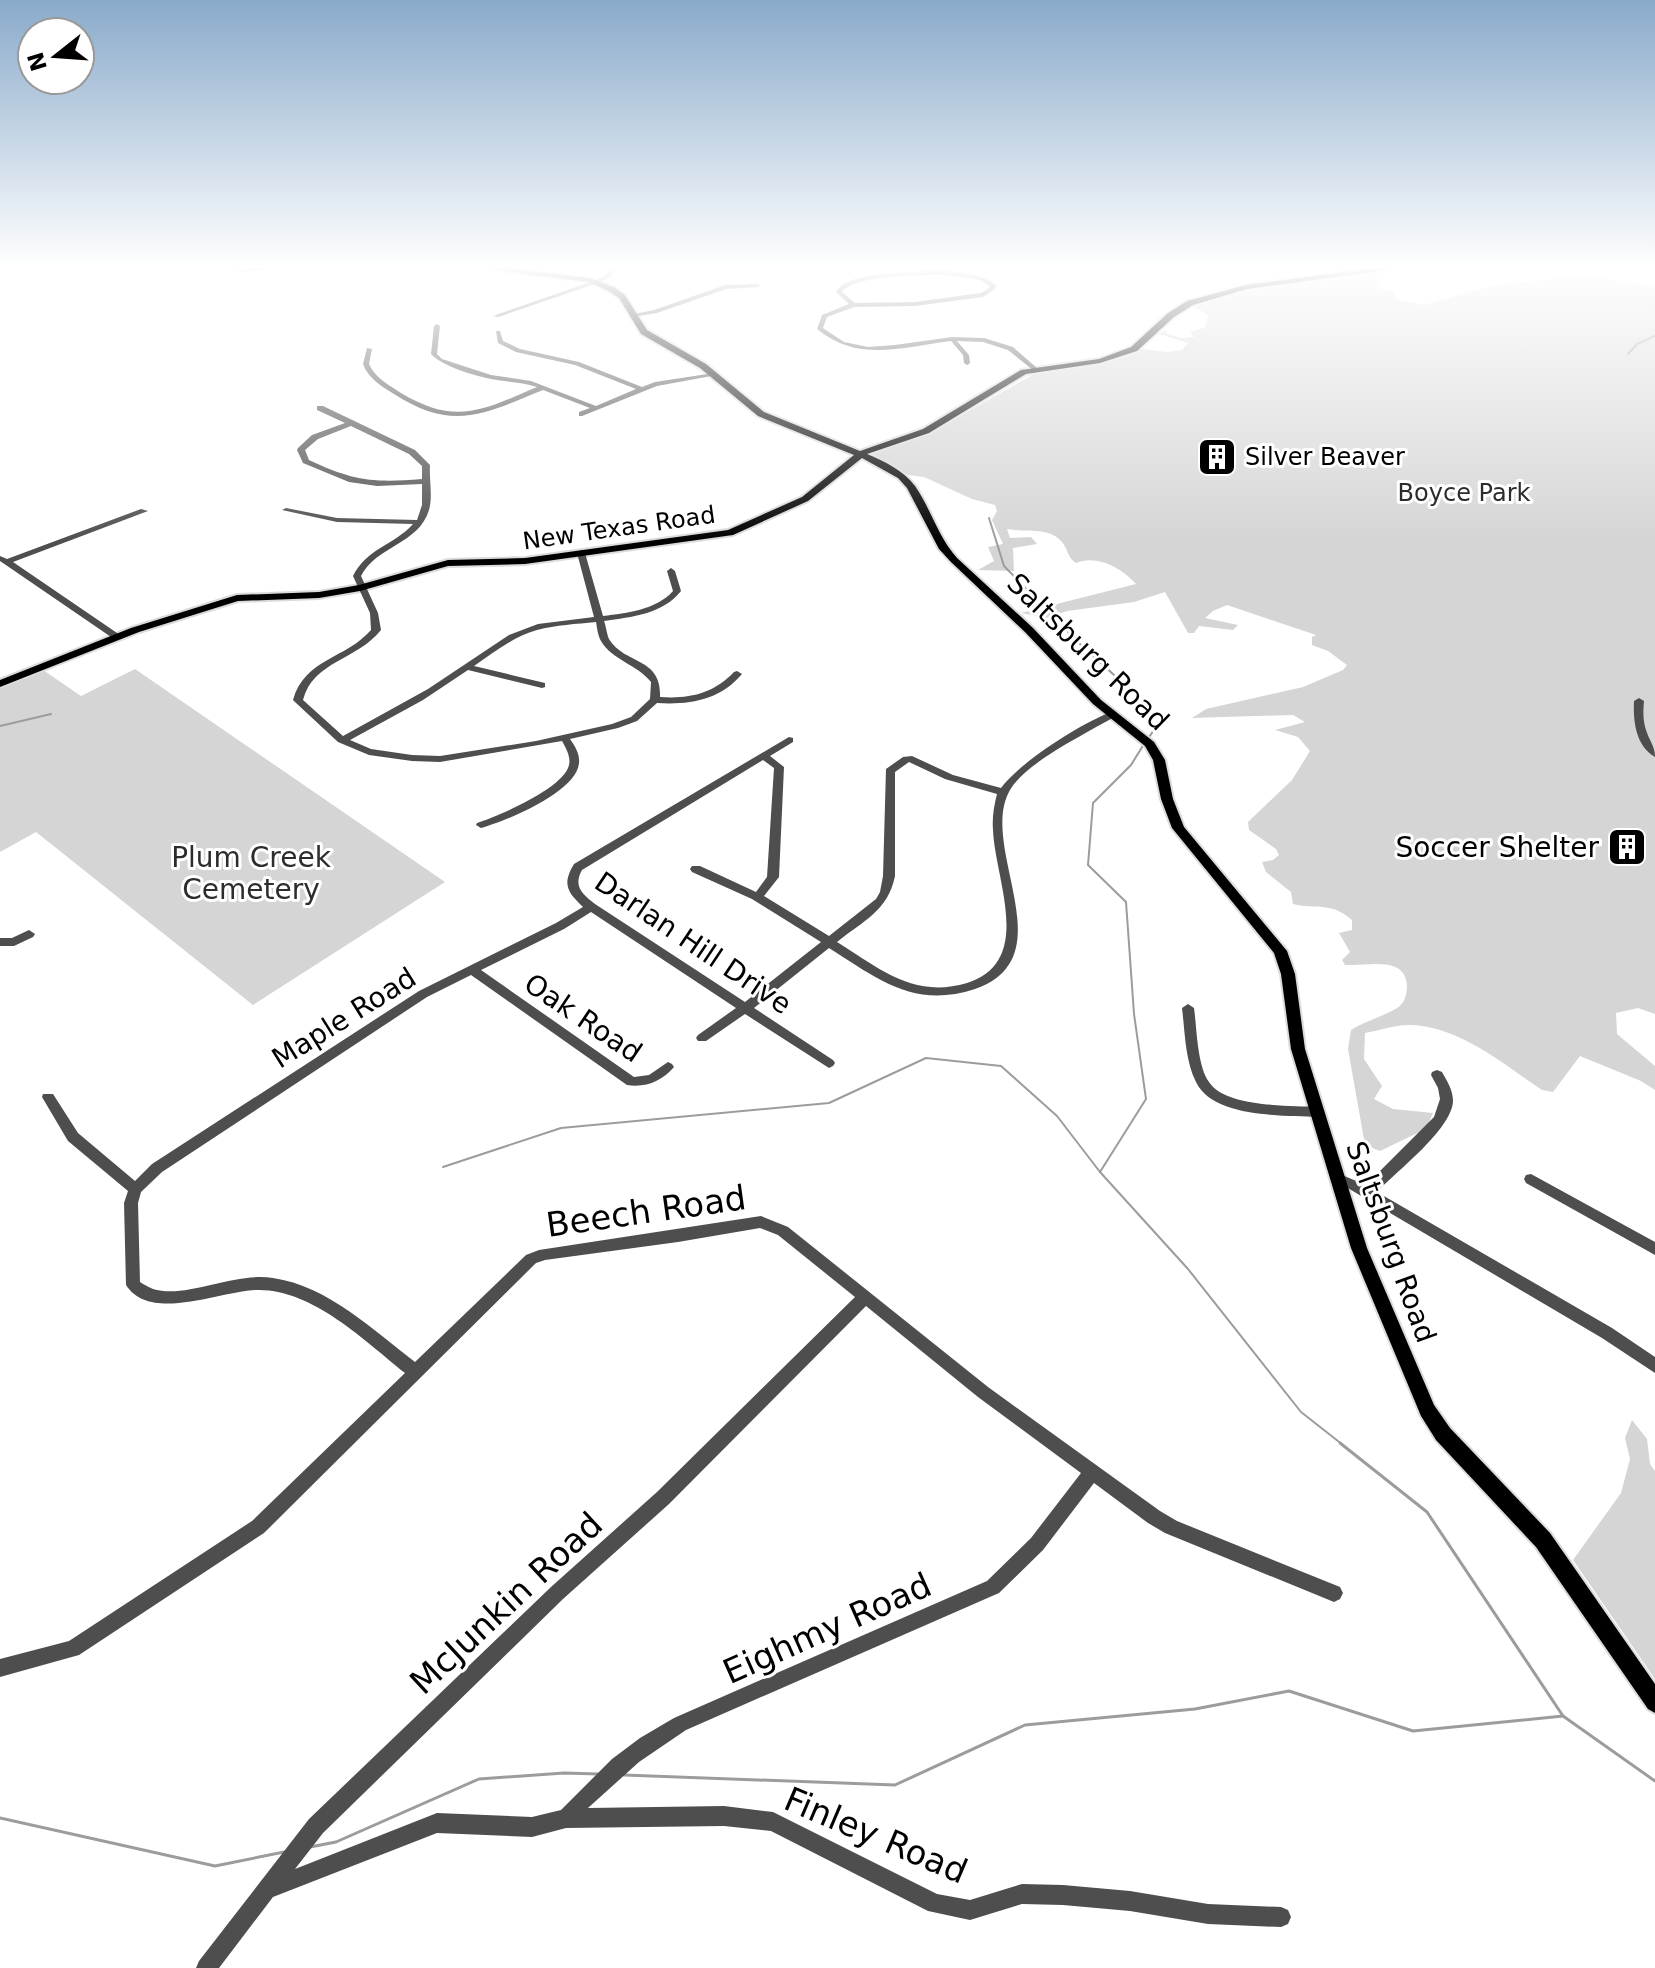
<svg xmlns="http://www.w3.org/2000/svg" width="1655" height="1968" font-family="'DejaVu Sans',sans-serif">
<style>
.green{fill:#d5d5d5}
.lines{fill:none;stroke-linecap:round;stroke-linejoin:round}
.stream-far1{stroke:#9c9c9c;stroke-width:2}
.stream{stroke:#9c9c9c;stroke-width:3}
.major-casing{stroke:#dbdbdb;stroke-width:4}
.minor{fill:#4e4e4e;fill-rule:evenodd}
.major{fill:#000;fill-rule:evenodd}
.labels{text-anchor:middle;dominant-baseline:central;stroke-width:6;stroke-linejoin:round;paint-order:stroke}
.far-poi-label{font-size:24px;fill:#000;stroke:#fff;text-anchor:start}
.far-park-label{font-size:24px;fill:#2c2c2c;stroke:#fff}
.far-street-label{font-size:24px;fill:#000;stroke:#fff}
.street-label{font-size:28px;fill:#000;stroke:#fff}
.poi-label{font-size:28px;fill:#000;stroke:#fff;text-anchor:end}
.park-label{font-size:28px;fill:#2c2c2c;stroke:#fff}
.near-street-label{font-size:34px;fill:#000;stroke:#fff}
</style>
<rect width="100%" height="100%" fill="#fff"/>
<g class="green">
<path d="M1371,273L1380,280L1375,288L1392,291L1397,299L1424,305L1495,285L1589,275C1601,275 1610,279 1622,282C1634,285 1643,282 1655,288V1014L1638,1008L1616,1013L1617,1034L1655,1066V1090L1641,1081L1580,1056L1553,1092L1542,1090C1504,1065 1459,1025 1408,1025C1394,1025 1378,1031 1365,1033L1364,1059L1382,1086L1374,1099L1393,1109L1433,1113L1426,1129L1380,1151L1365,1145L1348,1049L1351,1030C1365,1021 1384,1016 1397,1008C1404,1004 1407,995 1407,986C1406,955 1367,966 1345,965L1342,960L1350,952L1339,933L1352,930V920C1330,901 1317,910 1293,904L1291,892L1266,872L1262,862L1273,860L1279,855L1276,849L1249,830L1248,822L1292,780L1310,751L1298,737L1275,730L1305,722L1293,715L1192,718L1206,709L1303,687L1343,670L1347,665L1328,651L1312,645V637L1316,635L1227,605L1213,611L1205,618L1238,625L1233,630L1199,626L1194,633H1188L1165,592L1134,602L1067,611L1046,618L1021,613L1136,584C1122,568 1097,554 1076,563C1067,557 1069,551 1062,542C1049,526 1026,533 1007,529L1010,538L1031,537L1037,544L1013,548L1014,571L978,570L994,561L988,547L1003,544L992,520L997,511L995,505L972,499L924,477L908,475L872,454L938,429L1039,371L1098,365L1143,349L1167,352L1182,350L1188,343L1159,334L1166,330L1167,334L1182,338L1194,337L1190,332L1205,327L1208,315L1193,306C1250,282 1312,286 1371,273Z"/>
<path d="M135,669L445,882L253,1005L36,832L0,852V688L43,670L81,696Z"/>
<path d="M1632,1420L1647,1439L1650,1464L1655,1471V1679L1573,1560L1621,1493L1630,1459L1625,1438Z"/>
</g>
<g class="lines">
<g class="stream-far1">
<path d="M1628,354L1637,344L1655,336"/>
<path d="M989,518L1004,566L1082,646L1145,703L1155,728L1148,739"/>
<path d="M0,726L51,714"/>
<path d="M443,1167L561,1128L829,1103L926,1058L1001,1066L1057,1116L1100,1172L1188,1269L1301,1412L1343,1445"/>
<path d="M1100,1172L1146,1099L1134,1014L1126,902L1088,865L1093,803L1131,765L1144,744"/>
</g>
<g class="stream">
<path d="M1340,1443L1427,1512L1563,1716L1655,1781"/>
<path d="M624,1775L895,1785L1025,1725L1195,1709L1289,1691L1413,1731L1563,1716"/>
<path d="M0,1818L215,1866L284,1852"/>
<path d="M310,1847L336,1842L479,1779L564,1773L598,1774"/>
</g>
<g class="major-casing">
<path id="major" d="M490,268H507L590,278L614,287L625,295L647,330L706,364L764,412L860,451L923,429L1021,370L1099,359L1131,347L1168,313L1187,301L1246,285L1374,268H1390L1387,270L1247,289L1193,305L1174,317L1137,351L1100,363L1026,374L929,433L867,454C884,461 903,470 915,486C931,509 938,537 957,558L1033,628L1101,700L1154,742L1165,760L1173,799L1184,827L1287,951L1295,974L1305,1049L1367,1248L1434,1405L1450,1428L1550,1533L1655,1684V1713L1648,1709L1536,1547L1436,1440L1421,1416L1351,1248L1291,1049L1281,974L1274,953L1172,828L1161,799L1153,760L1145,746L1093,704L1025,632L951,562L939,549L907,488L898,478L862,458L808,501L733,535L525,564L448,566L360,591L319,598L238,601L139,632L0,687V680L131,628L237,595L319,592L359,585L448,560L525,558L728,530L802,497L854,455L758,416L700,368L641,334L619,298L608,291L589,282L493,270Z"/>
</g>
<g class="minor">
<path d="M254,268H272L238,273L235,271Z"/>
<path d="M611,268H617L610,277L598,283L498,317L493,316L596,280L606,275Z"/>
<path d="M926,271C950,271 976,270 996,285L994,290L983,297L915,306L854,307L827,317L823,328L844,342L868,347L895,345L952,337L984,338L1013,347L1037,368V370H1033L1008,350L983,342L957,341L969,355L970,363L967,365L964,363L963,355L951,341C902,347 858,363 817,329L822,315L849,304L836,292C846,272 905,273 926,271ZM947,275L980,280L990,286L989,288L981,293L915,302L855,303L842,292C855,274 925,275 947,275Z"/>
<path d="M758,284L760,287L726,289L657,313L632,317L629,315L654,310L725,285Z"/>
<path d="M437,324L440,326L437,354L442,359L491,375L531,381L596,406L636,389L575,365L516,352L498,343L496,331H500L503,341L520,349L579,362L642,387L655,382L714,373L717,375L657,386L582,416H579V412L590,408L543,390C484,414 453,432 394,394C381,386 368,378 363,364L367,348L372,349L369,364C375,378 389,385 401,393C456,426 483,410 537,387C522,382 507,382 491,379C475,376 442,366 431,354L434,326Z"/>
<path d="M317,406H323L415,450L430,465C429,479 433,496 429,510C419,544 376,546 361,576L378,613L381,630C356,661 313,661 303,700L343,736L428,689L509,635L538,624L594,617L577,553L581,550L585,553L603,616C627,613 656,610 673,591L667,571L671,568L675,571L681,591C663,614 632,617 604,621C606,626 607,635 609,639C625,665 662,657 660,697C689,699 713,694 734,672L737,671L742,674C720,700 690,705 657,703L637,721L618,728L570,739C575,746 580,754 579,763C577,792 506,821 481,828L476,825L477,823C499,816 564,788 569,765C571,757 566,748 562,741L440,762L412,761L369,755L338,742L295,702L293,700C305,658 346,659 371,630L370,613L353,576C367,548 393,546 413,524L337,522L282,510L286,508L337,518L417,520L422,505V484L377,486L349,482L303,463L297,450L298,448L312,435L345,423L317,410ZM351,426L409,454L422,466V479C374,483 353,481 309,460L305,450L318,439ZM596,622C597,628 598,636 601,641C612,660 638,665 651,682L650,699L631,717L612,724L536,741L440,756L412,755L371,749L350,740L423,700L468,670L542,688L545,687V683L474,666C494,652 513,637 537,630C556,625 576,624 596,622Z"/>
<path d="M141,509L148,511L13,562L120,635V639H114L0,561V556L7,559Z"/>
<path d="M1639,698L1644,701C1643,711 1643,721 1646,730C1649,740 1655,746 1655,757C1636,746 1633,722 1634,701Z"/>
<path d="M1111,712L1114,713V717C1087,733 1025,763 1010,790C977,847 1067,957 975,989C914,1009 878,979 829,948L754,1008L833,1060L835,1063L833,1066L829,1068L745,1014L706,1041H698L696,1038L698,1035L736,1008L591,912L564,929L481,970L634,1077L649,1075L668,1062L672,1064L674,1067C662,1081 646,1088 627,1085L471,975L427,997L162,1172L141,1192L138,1203L140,1282C145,1285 151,1289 157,1290C190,1297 235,1272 273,1278C328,1286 373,1330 415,1362L526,1255L539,1250L761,1216L788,1227L988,1387L1160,1511L1177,1521L1340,1587L1343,1593L1340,1599L1334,1602L1165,1533L1148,1523L1094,1483L1043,1550L999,1593L686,1730L639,1762L588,1808L724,1806L773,1812L937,1894L970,1900L1022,1884L1063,1885L1130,1891L1208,1904L1281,1907L1288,1910L1291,1917L1288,1924L1281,1927L1208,1924L1130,1911L1063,1905L1022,1904L970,1920L928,1911L771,1831L724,1826L566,1828L532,1837L437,1833L273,1897L219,1968H196L199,1961L309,1819L551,1587L657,1492L855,1297L778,1235L760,1228L678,1242L545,1260L536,1263L264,1533L79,1655L0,1677V1659L69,1641L252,1521L405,1373C364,1340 311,1288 256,1290C220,1291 150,1323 126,1285L124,1203L128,1191L68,1141L42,1097L43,1094H53L78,1133L135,1181L152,1164L419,991L556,923L583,907C567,892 562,884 574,864L789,737L793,738V742L770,756L784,767L779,877L764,896L829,936L876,899L880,892L883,876L886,769L903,757L912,756L953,775L1001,788C1020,762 1080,724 1111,712ZM763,760L774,768L767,877L756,892L700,866H692L690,869L692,872L752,899L821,942L745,1002L595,904C582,894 573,886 582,870ZM909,762L945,779L997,794C994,806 992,817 993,830C995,880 1035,961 967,983C913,999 879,968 837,942C863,921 888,911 895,876V772ZM866,1306L978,1397L1081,1473L1031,1538L987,1581L674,1718L640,1738L612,1759L561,1810L532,1817L437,1813L295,1869L323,1833L563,1599L669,1504Z"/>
<path d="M29,930L35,934L33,937L14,946H0V938H12Z"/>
<path d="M1188,1004L1194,1008C1197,1029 1197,1065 1209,1082C1226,1108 1289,1105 1317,1107L1322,1108L1324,1112L1322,1116L1317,1117C1282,1115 1213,1118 1196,1082C1185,1060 1185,1032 1182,1008Z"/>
<path d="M1437,1070L1442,1072C1447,1081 1453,1090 1453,1101C1452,1129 1397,1171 1377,1192L1612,1328L1655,1357V1373L1602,1338L1346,1187L1332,1182L1330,1178L1332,1174L1337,1173L1366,1185L1434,1117L1440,1099L1438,1088L1431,1075L1432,1072Z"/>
<path d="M1531,1174L1655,1242V1255L1526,1183L1524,1179L1526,1175Z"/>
</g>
<use href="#major" class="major"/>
</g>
<linearGradient id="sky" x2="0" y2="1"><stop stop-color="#89aaca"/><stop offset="0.49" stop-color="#fff"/><stop offset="1" stop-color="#fff" stop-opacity="0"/></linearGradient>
<rect width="1655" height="543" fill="url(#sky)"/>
<defs>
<g id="building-square" transform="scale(2)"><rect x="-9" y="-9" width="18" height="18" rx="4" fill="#000" stroke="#fff"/><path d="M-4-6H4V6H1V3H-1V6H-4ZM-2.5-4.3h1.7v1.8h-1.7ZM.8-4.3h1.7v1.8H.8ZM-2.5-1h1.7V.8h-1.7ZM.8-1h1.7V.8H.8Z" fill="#fff"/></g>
</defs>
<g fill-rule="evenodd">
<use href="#building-square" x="1217" y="457"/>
<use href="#building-square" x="1627" y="847"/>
</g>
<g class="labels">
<g class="far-poi-label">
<text x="1245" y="457">Silver Beaver</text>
</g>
<g class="far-park-label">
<text x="1464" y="493">Boyce Park</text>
</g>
<g class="far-street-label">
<text transform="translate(619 528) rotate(-8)">New Texas Road</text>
</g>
<g class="street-label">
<text transform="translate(1088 652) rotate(44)">Saltsburg Road</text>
<text transform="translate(693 943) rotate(34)">Darlan Hill Drive</text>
<text transform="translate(344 1018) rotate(-32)">Maple Road</text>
<text transform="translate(583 1018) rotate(34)">Oak Road</text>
<text transform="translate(1391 1242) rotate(70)">Saltsburg Road</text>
</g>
<g class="poi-label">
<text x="1599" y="847">Soccer Shelter</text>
</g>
<g class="park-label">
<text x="251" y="857">Plum Creek<tspan x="251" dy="32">Cemetery</tspan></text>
</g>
<g class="near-street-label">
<text transform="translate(646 1211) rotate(-8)">Beech Road</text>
<text transform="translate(506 1603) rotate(-43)">McJunkin Road</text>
<text transform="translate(827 1628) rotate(-24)">Eighmy Road</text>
<text transform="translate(876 1835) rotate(23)">Finley Road</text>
</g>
</g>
<g transform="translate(56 56) rotate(253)"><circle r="38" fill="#ffffff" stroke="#999999" stroke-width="2"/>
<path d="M0-6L14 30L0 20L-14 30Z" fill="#000000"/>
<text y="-12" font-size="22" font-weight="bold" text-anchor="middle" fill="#000000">N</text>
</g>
</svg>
